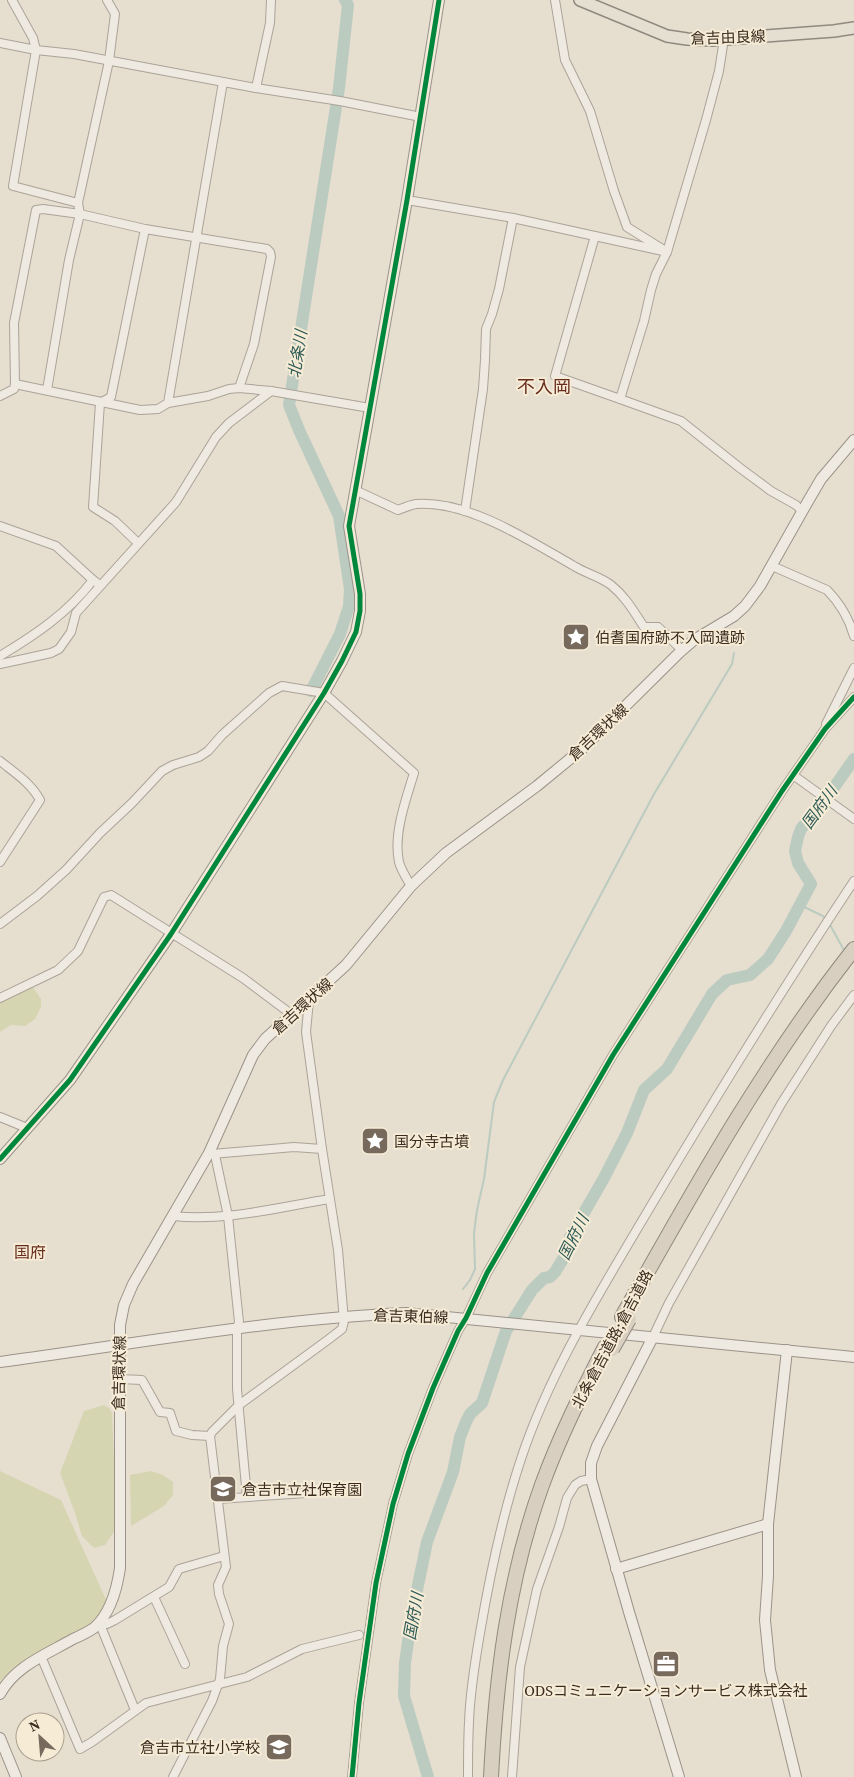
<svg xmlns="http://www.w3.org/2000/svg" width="854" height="1777" font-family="'Source Serif 4','Noto Sans JP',serif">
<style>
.green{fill:#d6d5b2}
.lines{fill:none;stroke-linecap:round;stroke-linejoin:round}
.stream{stroke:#bbcbc0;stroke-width:2}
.river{stroke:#bbcbc0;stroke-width:12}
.street-casing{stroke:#aba398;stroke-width:10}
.secondary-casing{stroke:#9b9388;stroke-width:12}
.primary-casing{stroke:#91897f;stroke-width:14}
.highway-casing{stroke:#91897f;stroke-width:16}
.street{stroke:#eee9e1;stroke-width:8}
.secondary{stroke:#eee9e1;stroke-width:10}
.primary{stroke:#e5dfd2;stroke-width:11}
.highway{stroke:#d9cfc0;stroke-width:14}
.highway-bridge-casing{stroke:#91897f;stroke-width:16;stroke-linecap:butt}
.highway-bridge{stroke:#d9cfc0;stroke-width:14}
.cycleway-casing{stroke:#f6ecd6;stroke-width:8}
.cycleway{stroke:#00873e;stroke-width:5}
.labels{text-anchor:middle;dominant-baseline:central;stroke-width:4;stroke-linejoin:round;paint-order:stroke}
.street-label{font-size:15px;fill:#3b2c1f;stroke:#f6ecd6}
.poi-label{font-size:15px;fill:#3b2c1f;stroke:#f6ecd6;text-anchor:start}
.water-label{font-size:16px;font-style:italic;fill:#2f5b57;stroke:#f6ecd6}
.neighbourhood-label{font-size:16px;fill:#682c1e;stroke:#f6ecd6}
.quarter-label{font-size:18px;fill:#682c1e;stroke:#f6ecd6}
</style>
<rect width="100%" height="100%" fill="#e6decf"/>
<g class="green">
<path d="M31,984L41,999V1007L35,1019L25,1026L11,1025L0,1032V998Z"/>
<path d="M104,1405L110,1409L112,1413L117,1527L105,1545L94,1548L82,1536L75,1513L60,1473L84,1411Z"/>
<path d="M0,1471L61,1500L107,1602L99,1617L87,1626L20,1666L0,1681Z"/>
<path d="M151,1471L163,1475L173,1482V1495L164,1506L131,1526L130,1475Z"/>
</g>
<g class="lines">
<g class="stream">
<path d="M800,905L823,916L826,920"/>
<path d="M829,923L845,952"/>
<path d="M463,1289L470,1280L475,1269L474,1233L477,1210L484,1179L494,1102L503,1080L654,794L732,664L734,653"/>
</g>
<g class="river">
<path d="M311,691L340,634L349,606L350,589L339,516L299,430L289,405L339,88L348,5L345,0"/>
<path d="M428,1777L404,1696L405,1663L412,1614L427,1542L453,1472L460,1437L466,1422L470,1414L482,1403L506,1331L532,1290L544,1278L550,1277L555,1272L568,1251L570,1237L604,1178L627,1133L644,1090L667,1069L712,994L727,980L750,975L768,959L786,931L811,884L798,863L795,851L798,837L801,829L835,786L854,759"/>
</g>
<g class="street-casing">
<g id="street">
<path d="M12,0L33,38L36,50L13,186L78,203"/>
<path d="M555,0L565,60L590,111L614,191L627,227L667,252"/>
<path d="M724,39L719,71L706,120L667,252L656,274L651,290L644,321L620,399L681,421L740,468L771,491L796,505L802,511"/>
<path d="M0,43L36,50L74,54L256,88L340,101L421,117"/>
<path d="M256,88L270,23L271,0"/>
<path d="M407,200L513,218L663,251"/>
<path d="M595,236L555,376L620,399"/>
<path d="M15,384L140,410L158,409L168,403L208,396L229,389L239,388L271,391L370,408"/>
<path d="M47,390L69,260L80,214L78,203L109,61L115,14L107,0"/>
<path d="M0,396L14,389L15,384L14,323L36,210L43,209L80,214L145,229L267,249L270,252L271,257L254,344L239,388"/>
<path d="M100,403L111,397L145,229"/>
<path d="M100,403L93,507L115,521L138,543"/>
<path d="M168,403L223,82"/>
<path d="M357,491L398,510C403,508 410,505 416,504C468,500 530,541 574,566C585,573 601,577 611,585C626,597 634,612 644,627H658L682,650"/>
<path d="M465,511L483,389L485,360L486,329L492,314L499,289L513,218"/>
<path d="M0,526L56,546L93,580"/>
<path d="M772,566L827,590C839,602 849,619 854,636"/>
<path d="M0,656C35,635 68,613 93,580L100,585"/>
<path d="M0,664L51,653L59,649L71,632L76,613L176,502L216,437L229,423L271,391"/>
<path d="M826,724L854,668"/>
<path d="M0,761C15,773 31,783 40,800L0,862"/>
<path d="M793,775L854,819"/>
<path d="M0,924L37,896L66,870L100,833L132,803L162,771L173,765L199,757L208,751L222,735L269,693L282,686L324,693L414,773C406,799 393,834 399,862C401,870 407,879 411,886"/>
<path d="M0,998L58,970L78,951L104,897L111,895L243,978L291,1014"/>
<path d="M0,1117L27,1128"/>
<path d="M212,1154L294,1147L322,1149"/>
<path d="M215,1155L228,1216L239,1322L237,1328V1389L247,1497"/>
<path d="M173,1216C225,1222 279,1207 330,1199"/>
<path d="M653,1337L669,1303L781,1104L831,1026L854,995"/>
<path d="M119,1379L142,1380L160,1412L170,1413L176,1431L192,1435L210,1436"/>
<path d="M218,1499L321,1492"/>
<path d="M154,1597L185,1664"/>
<path d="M43,1661L80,1749L92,1742L146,1703L247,1677L302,1649L359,1635"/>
<path d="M135,1710L99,1622L107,1624L115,1620L169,1587L179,1569L224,1556"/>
<path d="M173,1777L212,1701L220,1679L223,1646L229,1624L219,1594L218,1585L226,1567L210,1436L212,1432L239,1405L329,1339L342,1329L344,1321L338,1250L322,1149L306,1032L309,1000"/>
<path d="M352,1777L359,1703L376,1583L393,1504L408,1454L433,1388L458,1331L466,1318L487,1273L613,1055L782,791L825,729L854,697"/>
<path d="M468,1777C468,1759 468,1740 469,1722C470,1692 475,1662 480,1633C490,1574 502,1516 521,1459C547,1380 591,1307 633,1236C704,1116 777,997 854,881"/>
<path d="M512,1777L520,1667L537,1589L559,1527L567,1498L575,1485L581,1481L591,1479"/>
</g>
</g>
<g class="secondary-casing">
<g id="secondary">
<path d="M0,1159L70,1080L171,934L324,693L342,661L356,632L360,611V594L349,526L407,200L439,0"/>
<path d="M653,1337L597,1446L591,1463V1479L629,1612L679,1777"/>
<path d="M787,1350L768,1524V1576L765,1620L770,1670L796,1777"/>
<path d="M0,1362C135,1344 270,1319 406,1313L854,1357"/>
<path d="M616,1569L768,1524"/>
<path d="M0,1694C15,1666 47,1654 73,1639C80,1636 88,1632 94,1628C111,1613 117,1589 120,1568V1325L124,1305L133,1284L209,1153L253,1055L265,1039L346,965L411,886L446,853L537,786L582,749L680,652L694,640L734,616L745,606L760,586L807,503L821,479L854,440"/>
<path d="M0,1738L16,1777"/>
</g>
</g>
<g class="primary-casing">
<path id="primary" d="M580,0L667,36L687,39L712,40L834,31L854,28"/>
</g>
<g class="highway-casing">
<g id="highway">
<path d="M622,1317C693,1191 764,1063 854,949"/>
<path d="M491,1777C496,1678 508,1579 542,1485C559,1438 582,1392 605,1347"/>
</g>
</g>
<use href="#street" class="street"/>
<use href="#secondary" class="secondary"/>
<use href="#primary" class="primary"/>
<use href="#highway" class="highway"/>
<g class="highway-bridge-casing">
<path id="highway-bridge" d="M612,1349L629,1319"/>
</g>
<use href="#highway-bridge" class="highway-bridge"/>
<g class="cycleway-casing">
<g id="cycleway">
<path d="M0,1159L70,1080L171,934L324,693L342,661L356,632L360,611V594L349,526L407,200L439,0"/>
<path d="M352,1777L359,1703L376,1583L393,1504L408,1454L433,1388L458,1331L466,1318L487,1273L613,1055L782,791L825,729L854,697"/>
</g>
</g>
<use href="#cycleway" class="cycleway"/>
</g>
<defs>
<g id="sight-square" transform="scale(1.4375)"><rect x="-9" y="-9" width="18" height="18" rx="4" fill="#776a5d" stroke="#f6ecd6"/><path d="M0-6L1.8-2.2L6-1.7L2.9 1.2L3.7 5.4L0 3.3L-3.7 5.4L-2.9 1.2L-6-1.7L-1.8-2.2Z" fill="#fff"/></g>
<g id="school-square" transform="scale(1.4375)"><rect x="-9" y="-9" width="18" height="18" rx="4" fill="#776a5d" stroke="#f6ecd6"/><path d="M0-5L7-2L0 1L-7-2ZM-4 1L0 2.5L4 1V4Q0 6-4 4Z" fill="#fff"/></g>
<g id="office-square" transform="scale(1.4375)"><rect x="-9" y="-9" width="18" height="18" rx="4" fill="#776a5d" stroke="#f6ecd6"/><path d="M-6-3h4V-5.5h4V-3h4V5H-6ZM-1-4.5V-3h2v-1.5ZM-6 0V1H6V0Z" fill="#fff"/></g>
</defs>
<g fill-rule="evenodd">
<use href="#sight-square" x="576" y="637"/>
<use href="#sight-square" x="375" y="1141"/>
<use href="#school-square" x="223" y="1489"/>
<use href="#office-square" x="666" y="1664"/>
<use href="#school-square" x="279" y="1747"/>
</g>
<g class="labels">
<g class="street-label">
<text transform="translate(728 37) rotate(-2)">倉吉由良線</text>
<text transform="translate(598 732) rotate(-43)">倉吉環状線</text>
<text transform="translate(302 1006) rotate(-42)">倉吉環状線</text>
<text transform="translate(411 1316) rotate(2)">倉吉東伯線</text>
<text transform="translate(612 1339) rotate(-62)">北条倉吉道路;倉吉道路</text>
<text transform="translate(119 1373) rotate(-89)">倉吉環状線</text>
</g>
<g class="poi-label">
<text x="595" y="637">伯耆国府跡不入岡遺跡</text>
<text x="394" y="1141">国分寺古墳</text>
<text x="242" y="1489">倉吉市立社保育園</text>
<text x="666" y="1690" text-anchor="middle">ODSコミュニケーションサービス株式会社</text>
<text x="260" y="1747" text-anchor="end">倉吉市立社小学校</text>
</g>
<g class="water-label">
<text transform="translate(297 354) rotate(-81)">北条川</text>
<text transform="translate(819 807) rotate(-54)">国府川</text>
<text transform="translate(573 1237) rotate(-64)">国府川</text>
<text transform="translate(413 1616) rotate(-80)">国府川</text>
</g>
<g class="neighbourhood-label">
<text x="30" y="1252">国府</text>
</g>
<g class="quarter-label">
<text x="544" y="386">不入岡</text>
</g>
</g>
<g transform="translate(40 1737) rotate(334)"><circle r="24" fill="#f6ecd6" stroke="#ab9f8d"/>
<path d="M0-4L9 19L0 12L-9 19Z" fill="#776a5d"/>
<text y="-8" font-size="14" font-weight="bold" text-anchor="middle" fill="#3b2c1f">N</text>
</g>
</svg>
